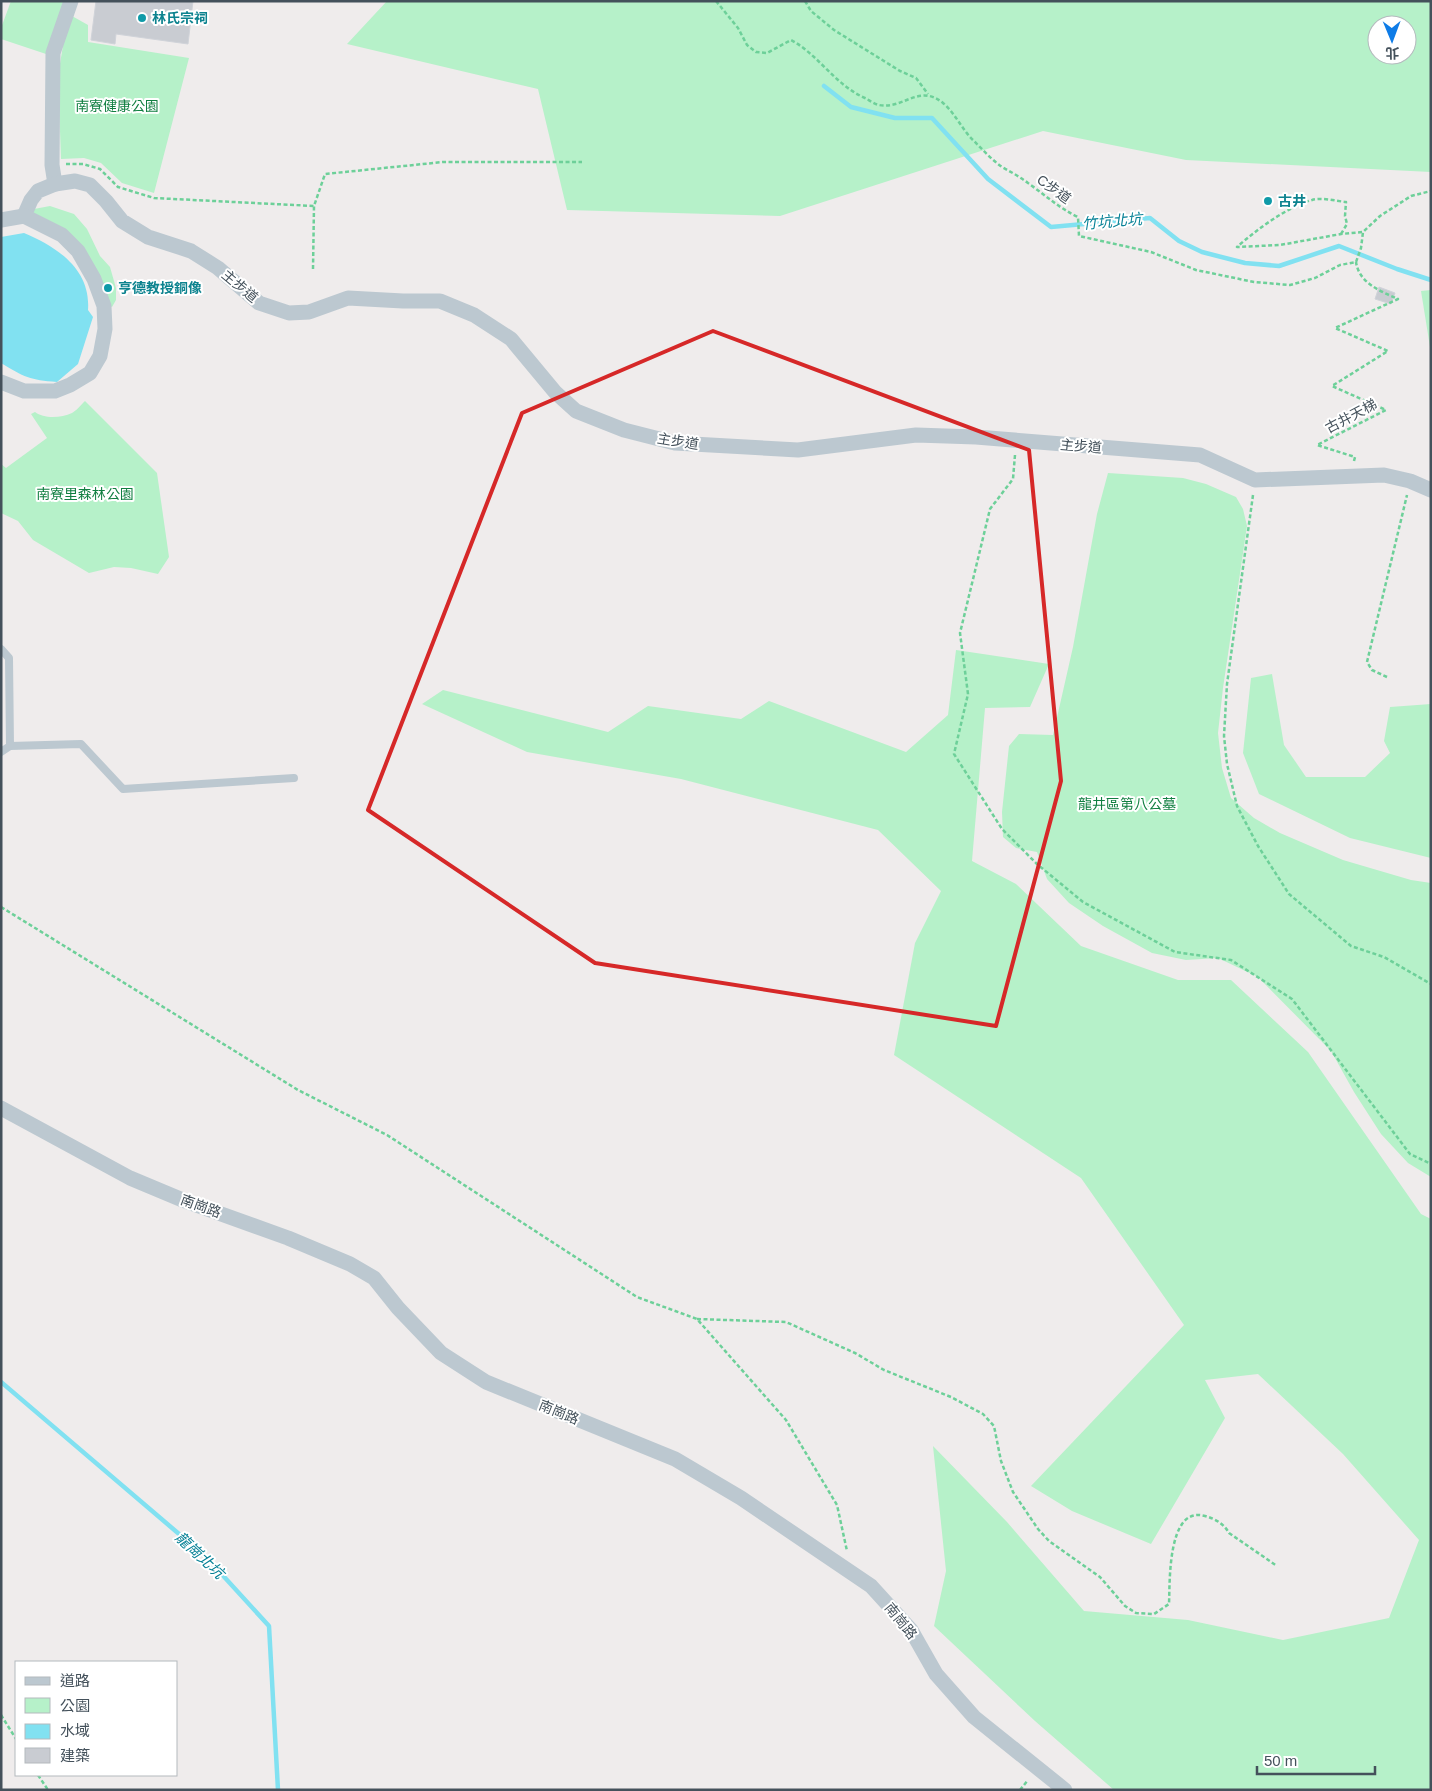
<svg xmlns="http://www.w3.org/2000/svg" width="1432" height="1791" font-family="Arial,'Noto Sans TC',sans-serif">
<style>
.green{fill:#b6f1c9;fill-rule:evenodd}
.water{fill:#81e1f1}
.lines{fill:none;stroke-linecap:round;stroke-linejoin:round}
.stream{stroke:#81e1f1;stroke-width:4.5}
.building{fill:#c9ccd2;stroke:#d0d3d9}
.path{stroke:#6dd099;stroke-width:2.5;stroke-dasharray:4 2.5;stroke-linecap:butt}
.lane{stroke:#bcc8d0;stroke-width:8}
.street{stroke:#bcc8d0;stroke-width:15}
.marked{fill:none;stroke:#d62828;stroke-width:4;stroke-linejoin:round}
.culture-dot{fill:#0f9aa8;stroke:#fff;stroke-width:2}
.labels{text-anchor:middle;dominant-baseline:central;stroke-width:4;stroke-linejoin:round;paint-order:stroke}
.culture-label{font-size:14px;font-weight:bold;fill:#0d838f;stroke:#fff;text-anchor:start}
.park-label{font-size:14px;fill:#117f41;stroke:#fff}
.street-label{font-size:14px;fill:#44515b;stroke:#fff}
.water-label{font-size:15px;font-style:italic;fill:#068196;stroke:#fff}
</style>
<rect width="100%" height="100%" fill="#efecec"/>
<g class="green">
<path d="M11,1H64L46,54L1,39V28Z"/>
<path d="M387,1H1431V172L1186,160L1043,131L780,216L567,210L538,89L347,44ZM1377,25H1407V55H1377Z"/>
<path d="M72,16L88,25V42L189,58L154,193L122,183L101,163L84,158L61,159L58,75L64,40Z"/>
<path d="M50,206L74,214L87,229L100,256L110,267L116,288V300L112,307L106,303L95,276L30,211L34,209Z"/>
<path d="M1431,290V353L1421,291Z"/>
<path d="M85,401L157,473L169,557L158,574L131,568L114,567L89,573L33,540L18,521L1,513V464L6,468L47,438L31,414L35,412C44,419 61,418 72,413C76,411 81,405 85,401Z"/>
<path d="M1108,473L1183,478L1206,484L1236,497L1243,509L1247,526L1223,688L1218,733L1222,768L1231,798L1254,818L1280,833L1343,860L1411,880L1431,883V1177L1408,1163L1381,1134L1354,1092L1331,1051L1258,977L1218,958L1186,960L1152,953L1103,926L1069,903L1047,879L1037,852L1016,848L1003,837L1002,812L1009,746L1019,734L1053,735L1073,647L1097,514Z"/>
<path d="M956,650L1049,664L1030,707L985,708L972,861L1016,884L1081,946L1178,980H1231L1308,1052L1421,1214L1431,1219V1790H1114L1035,1721L934,1626L946,1571L933,1446L1007,1522L1084,1611L1188,1620L1283,1640L1389,1618L1419,1540L1343,1454L1258,1374L1205,1380L1225,1418L1151,1544L1072,1511L1031,1486L1184,1325L1081,1178L894,1055L915,943L941,891L878,830L681,779L527,752L422,704L443,690L608,732L648,706L741,719L769,701L906,752L948,715Z"/>
<path d="M1272,674L1284,745L1306,777H1365L1390,753L1384,741L1390,707L1431,704V858L1350,838L1259,794L1243,753L1251,678Z"/>
</g>
<path class="water" d="M24,233C57,247 91,269 88,310L93,317L78,364L57,382C30,380 24,377 1,363V237Z"/>
<g class="lines">
<g class="stream">
<path d="M824,86L851,107L895,118H932L988,179L1051,227L1150,218L1179,241L1202,252L1245,263L1279,266L1339,246L1397,269L1431,280"/>
<path d="M1,1382L206,1557L269,1626L278,1790"/>
</g>
</g>
<g class="building">
<path d="M96,1H193L188,44L116,34L115,44L91,40Z"/>
<path d="M1379,287L1395,293L1391,304L1375,299Z"/>
</g>
<g class="lines">
<g class="path">
<path d="M716,1L738,28L747,45L756,52L767,53L791,40C819,55 835,85 865,98C869,100 874,104 879,105C903,110 919,83 943,103C956,114 962,130 974,141C983,150 992,160 1002,167C1011,172 1020,177 1028,183C1045,195 1059,208 1078,217L1079,236L1151,252L1196,270L1254,282L1290,285L1315,278L1340,265L1356,262L1361,248L1363,232L1380,216L1411,196L1431,191"/>
<path d="M805,1L811,11L834,30L900,71L916,78L928,94"/>
<path d="M66,164H83L100,169L118,187L154,198L314,206L325,174L443,162H582"/>
<path d="M1341,234L1347,224L1345,216L1346,202C1336,201 1321,197 1312,200C1287,207 1256,230 1237,247L1280,245L1341,234L1363,232"/>
<path d="M313,269L314,206"/>
<path d="M1015,455L1013,479L990,509L960,633L968,694L954,754L1002,829L1037,864L1083,902L1175,952L1231,960L1292,999L1410,1154L1431,1164"/>
<path d="M1354,461L1355,457L1317,445L1386,410L1332,386L1388,351L1335,328L1398,299C1380,291 1359,283 1356,262"/>
<path d="M1253,495L1227,684L1224,736L1227,764L1237,806L1258,846L1289,894L1351,946L1384,957L1431,984"/>
<path d="M1387,677L1372,670L1367,662L1407,495"/>
<path d="M1,907L298,1090L387,1135L637,1297L697,1319L786,1420L837,1505L847,1551"/>
<path d="M697,1319L786,1322L855,1353L884,1370L951,1397L983,1414L994,1426L1001,1461L1013,1492L1038,1529L1049,1541L1100,1577L1125,1606L1136,1613L1154,1614L1169,1604C1170,1583 1167,1505 1205,1516C1216,1519 1224,1524 1229,1533L1277,1566"/>
<path d="M1,1715L16,1739"/>
<path d="M38,1775L48,1790"/>
<path d="M1020,1790L1028,1780"/>
</g>
<g class="lane">
<path d="M1,649L9,658L10,746L1,752"/>
<path d="M10,746L81,744L123,789L294,778"/>
</g>
<g class="street">
<path d="M55,184L52,165L53,53L71,1"/>
<path d="M24,216L31,200L38,191L55,184L75,181L90,185L106,201L122,221L148,237L191,251L218,268L259,303L289,313L309,312L348,298L403,301H440L474,315L511,339L555,392L576,411L624,430L675,443L798,450L916,435L976,437L1200,455L1255,480L1384,475L1410,481L1431,490"/>
<path d="M1,220L24,216L62,235L78,251L94,279L104,306L105,329L100,356L90,373L70,385L55,391H24L1,382"/>
<path d="M1,1108L130,1178L185,1201L288,1238L350,1264L374,1278L398,1308L441,1353L486,1382L675,1459L741,1498L871,1586L911,1630L936,1674L974,1717L1065,1790"/>
</g>
</g>
<path class="marked" d="M713,331L1029,450L1061,781L996,1026L595,963L368,810L522,413Z"/>
<g class="culture-dot">
<circle cx="142" cy="18" r="5"/>
<circle cx="1268" cy="201" r="5"/>
<circle cx="108" cy="288" r="5"/>
</g>
<g class="labels">
<g class="culture-label">
<text x="152" y="18">林氏宗祠</text>
<text x="1278" y="201">古井</text>
<text x="118" y="288">亨德教授銅像</text>
</g>
<g class="park-label">
<text x="117" y="106">南寮健康公園</text>
<text x="85" y="494">南寮里森林公園</text>
<text x="1127" y="804">龍井區第八公墓</text>
</g>
<g class="street-label">
<text transform="translate(1054 189) rotate(36)">C步道</text>
<text transform="translate(240 286) rotate(40)">主步道</text>
<text transform="translate(1351 416) rotate(-28)">古井天梯</text>
<text transform="translate(678 441) rotate(9)">主步道</text>
<text transform="translate(1081 446) rotate(5)">主步道</text>
<text transform="translate(201 1206) rotate(20)">南崗路</text>
<text transform="translate(559 1412) rotate(22)">南崗路</text>
<text transform="translate(901 1621) rotate(51)">南崗路</text>
</g>
<g class="water-label">
<text transform="translate(1112 221) rotate(-5)">竹坑北坑</text>
<text transform="translate(200 1555) rotate(43)">龍崗北坑</text>
</g>
</g>
<rect width="1432" height="1791" fill="none" stroke="#44515b" stroke-width="5"/>
<rect x="15" y="1661" width="162" height="115" fill="#ffffff" stroke="#b4b9bd"/>
<rect x="25" y="1677" width="25" height="8" fill="#bcc8d0" stroke="#b4b9bd"/>
<text x="60" y="1686" font-size="15" fill="#44515b">道路</text>
<rect x="25" y="1698" width="25" height="15" fill="#b6f1c9" stroke="#b4b9bd"/>
<text x="60" y="1711" font-size="15" fill="#44515b">公園</text>
<rect x="25" y="1724" width="25" height="15" fill="#81e1f1" stroke="#b4b9bd"/>
<text x="60" y="1736" font-size="15" fill="#44515b">水域</text>
<rect x="25" y="1748" width="25" height="15" fill="#c9ccd2" stroke="#b4b9bd"/>
<text x="60" y="1761" font-size="15" fill="#44515b">建築</text>
<g transform="translate(1392 40) rotate(179)"><circle r="24" fill="#ffffff" stroke="#b4b9bd"/>
<path d="M0-4L9 19L0 12L-9 19Z" fill="#0e7ce7"/>
<text y="-8" font-size="14" font-weight="bold" text-anchor="middle" fill="#44515b">北</text>
</g>
<path d="M1257 1766v8h118v-8" fill="none" stroke="#44515b" stroke-width="2.5"/>
<text x="1264" y="1766" font-size="15" fill="#44515b" stroke="#ffffff" stroke-width="4" paint-order="stroke">50 m</text>
</svg>
